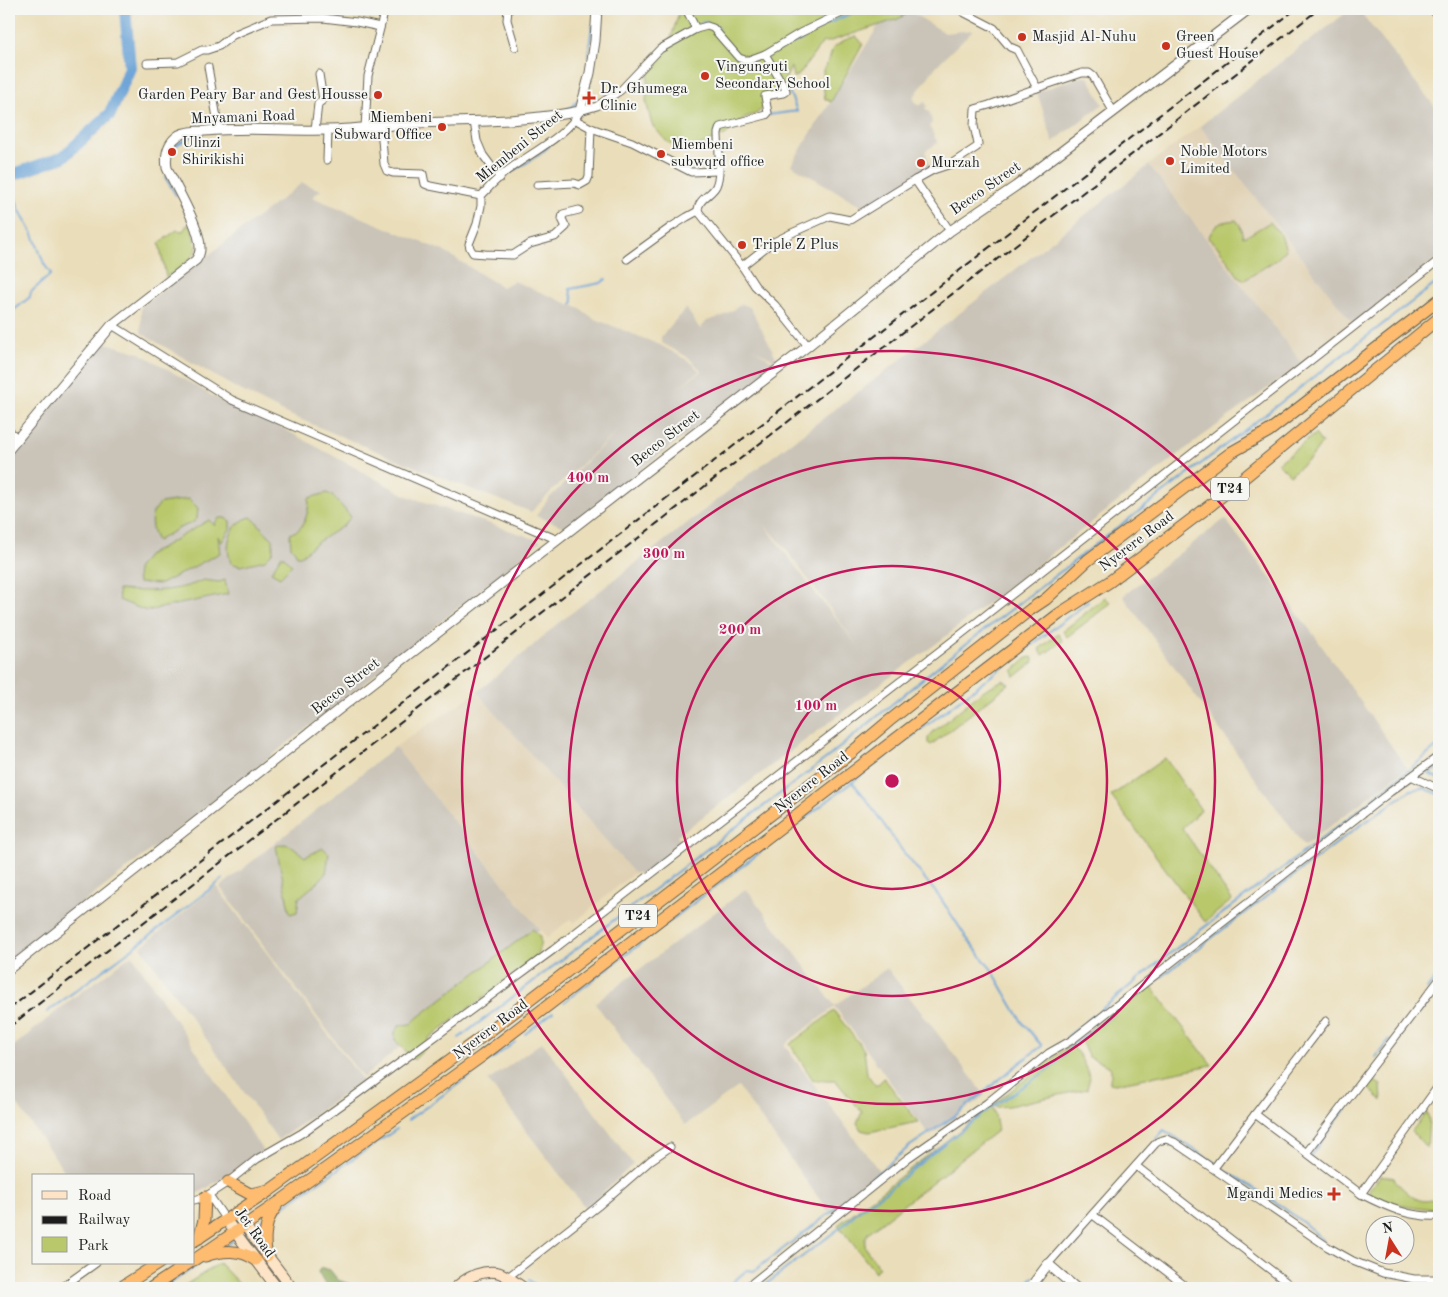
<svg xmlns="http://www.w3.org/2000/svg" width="1448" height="1297" font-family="'Old Standard TT',serif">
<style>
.built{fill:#e0d1b4}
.industrial{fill:#c9c3b8;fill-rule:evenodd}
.green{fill:#b8c86b;stroke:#6a7244}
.forest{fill:#92ac5f;stroke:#57643e}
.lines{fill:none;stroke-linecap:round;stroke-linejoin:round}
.stream{stroke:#66a0d5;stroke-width:2}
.river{stroke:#66a0d5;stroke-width:12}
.minor-casing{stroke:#646053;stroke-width:9}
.tertiary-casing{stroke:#646053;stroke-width:11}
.secondary-casing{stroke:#646053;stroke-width:12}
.trunk-casing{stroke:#646053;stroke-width:13}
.minor{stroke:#fff;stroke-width:7}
.tertiary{stroke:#fff;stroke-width:9}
.secondary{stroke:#fee4c6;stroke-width:10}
.trunk{stroke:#fdbc70;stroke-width:11}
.rail{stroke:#1c1c1c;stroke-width:2;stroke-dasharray:8 4;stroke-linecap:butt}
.ring{fill:none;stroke:#c2185b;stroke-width:2.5}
.poi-dot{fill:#c8321e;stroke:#f6f6f2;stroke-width:2}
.labels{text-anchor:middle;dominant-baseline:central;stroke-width:4;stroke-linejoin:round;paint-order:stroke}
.shield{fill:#f6f6f2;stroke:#5d5d5c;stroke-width:1}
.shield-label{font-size:14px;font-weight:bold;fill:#1c1c1c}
.poi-label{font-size:15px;fill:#1c1c1c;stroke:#f6f6f2;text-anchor:start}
.street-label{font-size:15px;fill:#1c1c1c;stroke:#f6f6f2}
.centre{fill:#c2185b;stroke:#f6f6f2;stroke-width:2.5}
.ring-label{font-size:15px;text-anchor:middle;font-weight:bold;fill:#c2185b;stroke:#f6f6f2;stroke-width:4;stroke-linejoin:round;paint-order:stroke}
</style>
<rect width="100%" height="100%" fill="#f6f6f2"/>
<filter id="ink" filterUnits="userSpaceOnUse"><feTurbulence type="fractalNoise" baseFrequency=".02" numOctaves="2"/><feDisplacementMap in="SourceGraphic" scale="10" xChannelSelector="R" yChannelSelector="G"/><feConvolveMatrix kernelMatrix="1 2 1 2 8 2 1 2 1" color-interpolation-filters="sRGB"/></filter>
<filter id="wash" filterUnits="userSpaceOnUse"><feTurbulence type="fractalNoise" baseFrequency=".0096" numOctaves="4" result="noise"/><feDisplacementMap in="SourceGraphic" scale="20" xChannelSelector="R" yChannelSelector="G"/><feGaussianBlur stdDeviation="1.12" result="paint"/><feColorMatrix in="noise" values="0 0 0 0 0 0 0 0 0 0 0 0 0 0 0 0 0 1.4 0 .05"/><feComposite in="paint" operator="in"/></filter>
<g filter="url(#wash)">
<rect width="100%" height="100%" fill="#eadeba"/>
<g class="built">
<path d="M1200,126L1353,324L1302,363L1149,165Z"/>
<path d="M477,692L634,873L574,923L570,919L547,938L395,747Z"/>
</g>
<g class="industrial">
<path d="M889,9H906L945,33L973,30L937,65L913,98L919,106L925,102L927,106L925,108L930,113L932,123L929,126L938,143L925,151L931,169L867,209L791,165Z"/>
<path d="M1351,9H1358L1439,112V257L1353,324L1200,126L1305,43L1306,44Z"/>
<path d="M1083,76L1088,77L1103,104L1053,142L1037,92Z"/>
<path d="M1149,165L1302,363L1197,440L937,643L886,680L874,665L886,680L677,836L684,846L644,879L638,873H634L477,692L529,649L556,625L735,486L755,512L735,485L891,367ZM764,524L781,543L859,647L816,594Z"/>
<path d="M302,183L321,190L312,197L443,251L502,287L514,281L581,309L593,318L660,345L689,361L700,371L675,389L702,371L689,358L662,343L661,340V337L686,308L700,329L707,321L723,316L742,304L750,307L779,363L751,347L778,365L565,527L536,516L548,499L621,428L552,491L531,512L422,470L285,413L234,387L141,333V307Z"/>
<path d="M99,341L140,353L223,402L262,417L407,496L541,541L371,678L9,961V458Z"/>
<path d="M1225,519L1314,635L1407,768L1304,846L1123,596Z"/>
<path d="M395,747L540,930L363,1078L220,887Z"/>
<path d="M216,886L363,1081L278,1140L141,947Z"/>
<path d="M746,889L835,1006L887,968L985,1095L930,1136L835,1007L784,1045L880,1172L828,1211L738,1087L685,1125L595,1003Z"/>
<path d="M132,955L263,1151L204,1190L194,1195V1176H68L9,1093V1050L73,998Z"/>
<path d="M542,1042L633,1164L586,1209L488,1081Z"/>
</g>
<g class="green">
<path d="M680,9H915L898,19L828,42H823L798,76L793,77L791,67L784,82L765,106L756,114L746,117L725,135L716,138L702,145L683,148L667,142L652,125L646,101L650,59L671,38Z"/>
<path d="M856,36L863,44L831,102L825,99L824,92L823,70L829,60L833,48L845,40Z"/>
<path d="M1236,220L1240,225L1243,237L1247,236L1270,222L1281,235L1286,250L1277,259L1245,280L1239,277L1218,247L1208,238C1216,223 1220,222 1236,220Z"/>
<path d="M187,225L191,226L197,249C190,262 179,270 166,277L159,243L177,230L183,231Z"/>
<path d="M1315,434L1322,443L1312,457L1290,475L1278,463Z"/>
<path d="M327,493L334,497L351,517L343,526L316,543L301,556H297L295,551L291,547L290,534C292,532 296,532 298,530C306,524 309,508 309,498Z"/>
<path d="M189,499L198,508L197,519L192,523L179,528L157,541C153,534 149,521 153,513C155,509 158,506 161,503Z"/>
<path d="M251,517C259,523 264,532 273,539V552L265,560L240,566L231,563C224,544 230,523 251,517Z"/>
<path d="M219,518H225L230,521V529L221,543L218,536L220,553L161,584L138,583L137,569L147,556L209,520L215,526L214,524Z"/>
<path d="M282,555L292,565L280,577L271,572Z"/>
<path d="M203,580L219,582L225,580L228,594L146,611L119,600L118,590C146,591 177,593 203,580Z"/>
<path d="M1105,597L1111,603L1067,637L1063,631Z"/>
<path d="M1058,634L1063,641L1043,655L1039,649Z"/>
<path d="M1032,657L1034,662L1015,677L1013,671L1027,658Z"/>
<path d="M1003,680L1009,684L931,745L928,743V738L933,732L984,690Z"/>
<path d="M1165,758L1201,810L1182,828L1232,900L1205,922L1111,796Z"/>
<path d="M284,844C295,845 297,851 305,857L323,848L329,853L326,873L318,882L299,898L297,912L290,914L276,846Z"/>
<path d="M533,929C545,940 540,944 536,958L429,1038L425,1049L414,1060L395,1040V1032L400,1025L411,1024L417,1018Z"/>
<path d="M1152,987L1212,1065L1115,1084L1110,1083C1109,1077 1113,1075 1110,1067L1089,1057L1082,1043L1087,1032L1126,1001Z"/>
<path d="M834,1011L864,1050L867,1074L876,1086L884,1078L918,1122L869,1132L861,1130L857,1123L862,1112L835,1080H813L790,1044Z"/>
<path d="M1071,1044L1079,1054L1090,1077L1087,1089L1009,1106L998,1107L993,1106L998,1130L868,1233C859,1246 871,1255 879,1266L875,1272L838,1225Z"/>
<path d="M1371,1077L1374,1081L1381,1085L1382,1101L1367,1086L1366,1083Z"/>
<path d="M1427,1112L1429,1119L1427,1148L1411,1132Z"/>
<path d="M1381,1175L1395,1178V1181C1408,1193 1420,1209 1439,1196V1210C1416,1207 1394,1205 1372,1196L1369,1190Z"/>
<path d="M219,1263L243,1288H181Z"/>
</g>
<path class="forest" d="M323,1268L330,1270L338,1280L361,1288H327L318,1272L320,1269Z"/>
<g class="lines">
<g class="stream">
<path d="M682,9L689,22L690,30"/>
<path d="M699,25L705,22L708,23"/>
<path d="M715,26L719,28"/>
<path d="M783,47L801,40L823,26L861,9"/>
<path d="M588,56L592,26"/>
<path d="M565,110L572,107L579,99"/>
<path d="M768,115L797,111L789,91"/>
<path d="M629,144L643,151"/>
<path d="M174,146L191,137L196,136"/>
<path d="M510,173L539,155L549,146"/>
<path d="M165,177L176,195"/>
<path d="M9,178L19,209L33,234L44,264L51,274L31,292L30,297L14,310"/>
<path d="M488,193L498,182"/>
<path d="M572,304L573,300L570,289L601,283L606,279"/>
<path d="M1439,767L1429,774L1439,779"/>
<path d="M1427,989L1439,973"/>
<path d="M564,1002L1088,602"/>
<path d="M47,1012L156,931L223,879"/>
<path d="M1419,1012L1427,1004L1436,990"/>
<path d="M525,1034L553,1012"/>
<path d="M1067,1037C1103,1009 1137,979 1173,951C1262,883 1353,817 1439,745"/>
<path d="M459,1038L828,757L948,658L1439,281"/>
<path d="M1376,1057L1390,1039"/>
<path d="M491,1060L515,1042"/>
<path d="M408,1120L471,1075"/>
<path d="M1156,1139L1164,1130L1215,1163"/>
<path d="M1311,1155L1365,1083"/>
<path d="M1219,1166C1255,1189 1293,1211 1323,1240"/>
<path d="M281,1208L397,1129"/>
<path d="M252,1228L263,1220"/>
<path d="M223,1247L236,1239"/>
<path d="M529,1280L540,1288"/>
<path d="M164,1288L205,1260"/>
<path d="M726,1288L747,1270L754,1271L830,1213L910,1146L956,1115L1027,1057L1042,1046L1022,1022L992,970L966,937L941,899L901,849L863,795L852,782"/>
<path d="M761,1288L845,1224L857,1212L888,1190L940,1147L988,1110L1051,1068L1074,1044L1118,1011L1209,940L1354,830L1411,790L1423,788L1439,794"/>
<path d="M1023,1288L1033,1277"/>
</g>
<path class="river" d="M9,176L63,157L110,114L130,68L125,9"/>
</g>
</g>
<g filter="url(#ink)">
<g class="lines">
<g class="minor-casing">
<g id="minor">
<path d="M371,9L383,12"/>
<path d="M508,9L507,20L515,47"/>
<path d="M686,9L696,29"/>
<path d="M961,9L963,12L994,28L1010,47L1017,50L1037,88L1082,73H1089L1093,76L1113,111"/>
<path d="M147,63L178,62L202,50H207L219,46L233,35L271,19L323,18L357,22L380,27"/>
<path d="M208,67L219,129"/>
<path d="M576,120L591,128L632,142L691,172L718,171"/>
<path d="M474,121L477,141L483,155L500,178"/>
<path d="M381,127L384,164L387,171L393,173L423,174L425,184L430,186L481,196"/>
<path d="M365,128L368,76L385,9"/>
<path d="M315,130L318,104L323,100L319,74"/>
<path d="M327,160L328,130"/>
<path d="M915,180L950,231"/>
<path d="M537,185L574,183L580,185L587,181L589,176L591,128"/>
<path d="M481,196C488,188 495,181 503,174C526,155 567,137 580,111L597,106L621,90L660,49L696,29L707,26L713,28L739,58L745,60H749L765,54L800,33L850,9"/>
<path d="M481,196V206L477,224L469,244L470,248L473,253L485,254L513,255L530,244L555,237L566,227L562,219L563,214L579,210"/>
<path d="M698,211C698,198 711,196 716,186C722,172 718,148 718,133L720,127L766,115L768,113L765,96L783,93L786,91L785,88L765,54"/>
<path d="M698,211L742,266L755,286L775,305L808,346"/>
<path d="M627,259L671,227L687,217L698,211"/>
<path d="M742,266L770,244L794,232L830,216L850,220L915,180L933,170L951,164L977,147L978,144L974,126L975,109L989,105L1037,88"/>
<path d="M112,325L232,400L558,540"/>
<path d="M9,431L19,439"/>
<path d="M1413,777L1439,789"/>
<path d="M1255,1114L1361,1194C1386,1207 1411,1218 1439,1216"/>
<path d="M1307,1152L1439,980"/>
<path d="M1136,1166L1294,1288"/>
<path d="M1214,1168L1326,1021"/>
<path d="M1361,1194L1439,1085"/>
<path d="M209,1195L226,1220"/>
<path d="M194,1200L205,1197L228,1182L257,1159L302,1133L357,1094L553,950L973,625L1439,260"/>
<path d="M1093,1215L1188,1288"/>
<path d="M1048,1264L1156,1143L1159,1141L1166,1139L1174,1142L1328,1247L1353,1261L1383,1273L1414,1279H1439"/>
<path d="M508,1277L598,1206L651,1160L670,1147"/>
<path d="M61,1288L96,1263"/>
<path d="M746,1288L908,1158L987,1103L1049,1053L1072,1040L1390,792L1439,756"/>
</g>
</g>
<g class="tertiary-casing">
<g id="tertiary">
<path d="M9,449L112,325L196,260C198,257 200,253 200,249C201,228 176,188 167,168C165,155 167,143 179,135C187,131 197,131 205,131C246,127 286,131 327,130C357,130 387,125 417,123C471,121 527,122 580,111L590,73L595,41L597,9"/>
<path d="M9,969L356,696L808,346L950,231L1016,186L1249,9"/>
<path d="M1030,1288L1048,1264L1076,1288"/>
</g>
</g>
<g class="secondary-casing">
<g id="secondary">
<path d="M1434,9L1439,15"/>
<path d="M236,1214L292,1288"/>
<path d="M226,1220L277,1288"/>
<path d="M455,1288C466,1278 480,1270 496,1272C506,1274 516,1283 524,1288"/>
</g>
</g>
<g class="trunk-casing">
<g id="trunk">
<path d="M228,1182L250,1194L265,1191"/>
<path d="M199,1238L204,1220L205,1197"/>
<path d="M194,1241L269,1191L483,1036L851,753L889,721L1031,609L1046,599L1088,560L1232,452L1269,431L1439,300"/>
<path d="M205,1256C224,1250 240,1249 256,1260"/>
<path d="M267,1256C263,1239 265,1220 276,1207"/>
<path d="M194,1260L282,1200L482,1056L1059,614L1109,582L1212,504L1439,318"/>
<path d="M120,1288L159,1263"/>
<path d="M151,1288L189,1263"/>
</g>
</g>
<use href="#minor" class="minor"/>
<use href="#tertiary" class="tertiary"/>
<use href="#secondary" class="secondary"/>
<use href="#trunk" class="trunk"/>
<g class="rail">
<path d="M9,1009L1296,9"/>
<path d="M9,1027L1319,9"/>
</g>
</g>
</g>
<g class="ring">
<circle cx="892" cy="781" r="108"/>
<circle cx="892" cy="781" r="215"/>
<circle cx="892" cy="781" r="323"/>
<circle cx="892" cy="781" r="430"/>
</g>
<g class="poi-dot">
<circle cx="1022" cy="37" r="5"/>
<circle cx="1166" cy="46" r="5"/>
<circle cx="705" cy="76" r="5"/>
<circle cx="378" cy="95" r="5"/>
<path d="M586.5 90.5h5v5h5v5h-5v5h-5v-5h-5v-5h5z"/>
<circle cx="442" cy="127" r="5"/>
<circle cx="172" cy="152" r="5"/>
<circle cx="661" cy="154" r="5"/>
<circle cx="1170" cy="161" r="5"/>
<circle cx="921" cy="163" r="5"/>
<circle cx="742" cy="245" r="5"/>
<path d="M1331.5 1186.5h5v5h5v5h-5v5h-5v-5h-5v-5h5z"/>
</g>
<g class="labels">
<g class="shield">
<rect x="1211" y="477.5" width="38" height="23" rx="4"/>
<rect x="619" y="904.5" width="38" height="23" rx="4"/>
</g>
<g class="shield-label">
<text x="1230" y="489">T24</text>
<text x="638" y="916">T24</text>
</g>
<g class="poi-label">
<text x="1032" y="37">Masjid Al-Nuhu</text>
<text x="1176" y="37">Green<tspan x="1176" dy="17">Guest House</tspan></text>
<text x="715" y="67">Vingunguti<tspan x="715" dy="17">Secondary School</tspan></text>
<text x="600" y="89">Dr. Ghumega<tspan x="600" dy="17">Clinic</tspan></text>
<text x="368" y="95" text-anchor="end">Garden Peary Bar and Gest Housse</text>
<text x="432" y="118" text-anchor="end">Miembeni<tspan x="432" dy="17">Subward Office</tspan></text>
<text x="182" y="143">Ulinzi<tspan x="182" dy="17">Shirikishi</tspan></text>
<text x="671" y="145">Miembeni<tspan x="671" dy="17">subwqrd office</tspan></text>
<text x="1180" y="152">Noble Motors<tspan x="1180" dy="17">Limited</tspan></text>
<text x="931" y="163">Murzah</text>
<text x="752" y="245">Triple Z Plus</text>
<text x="1323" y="1194" text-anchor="end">Mgandi Medics</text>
</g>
<g class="street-label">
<text transform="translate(243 118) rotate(-2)">Mnyamani Road</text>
<text transform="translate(520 147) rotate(-39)">Miembeni Street</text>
<text transform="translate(986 189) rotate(-35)">Becco Street</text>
<text transform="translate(666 439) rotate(-38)">Becco Street</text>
<text transform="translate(1137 542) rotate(-37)">Nyerere Road</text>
<text transform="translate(346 687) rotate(-38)">Becco Street</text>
<text transform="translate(812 783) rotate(-38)">Nyerere Road</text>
<text transform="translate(491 1030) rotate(-37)">Nyerere Road</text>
<text transform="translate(254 1233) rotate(54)">Jet Road</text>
</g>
</g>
<circle cx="892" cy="781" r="8" class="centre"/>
<g class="ring-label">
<text x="588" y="482">400 m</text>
<text x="664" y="558">300 m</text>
<text x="740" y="634">200 m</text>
<text x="816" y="710">100 m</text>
</g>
<rect width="1448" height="1297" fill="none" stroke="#f6f6f2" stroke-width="30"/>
<rect x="32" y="1174" width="162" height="90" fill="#f6f6f2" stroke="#9f9f9c"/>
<rect x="42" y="1191" width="25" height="8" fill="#fee4c6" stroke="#9f9f9c"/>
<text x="78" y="1200" font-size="15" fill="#1c1c1c">Road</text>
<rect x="42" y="1216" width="25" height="8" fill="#1c1c1c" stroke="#9f9f9c"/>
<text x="78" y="1224" font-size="15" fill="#1c1c1c">Railway</text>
<rect x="42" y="1237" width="25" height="15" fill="#b8c86b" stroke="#9f9f9c"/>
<text x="78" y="1250" font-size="15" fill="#1c1c1c">Park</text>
<g transform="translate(1390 1240) rotate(349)"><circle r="24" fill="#f6f6f2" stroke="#9f9f9c"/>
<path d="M0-4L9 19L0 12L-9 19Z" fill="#c8321e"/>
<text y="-8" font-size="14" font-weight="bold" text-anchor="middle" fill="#1c1c1c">N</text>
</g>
</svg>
